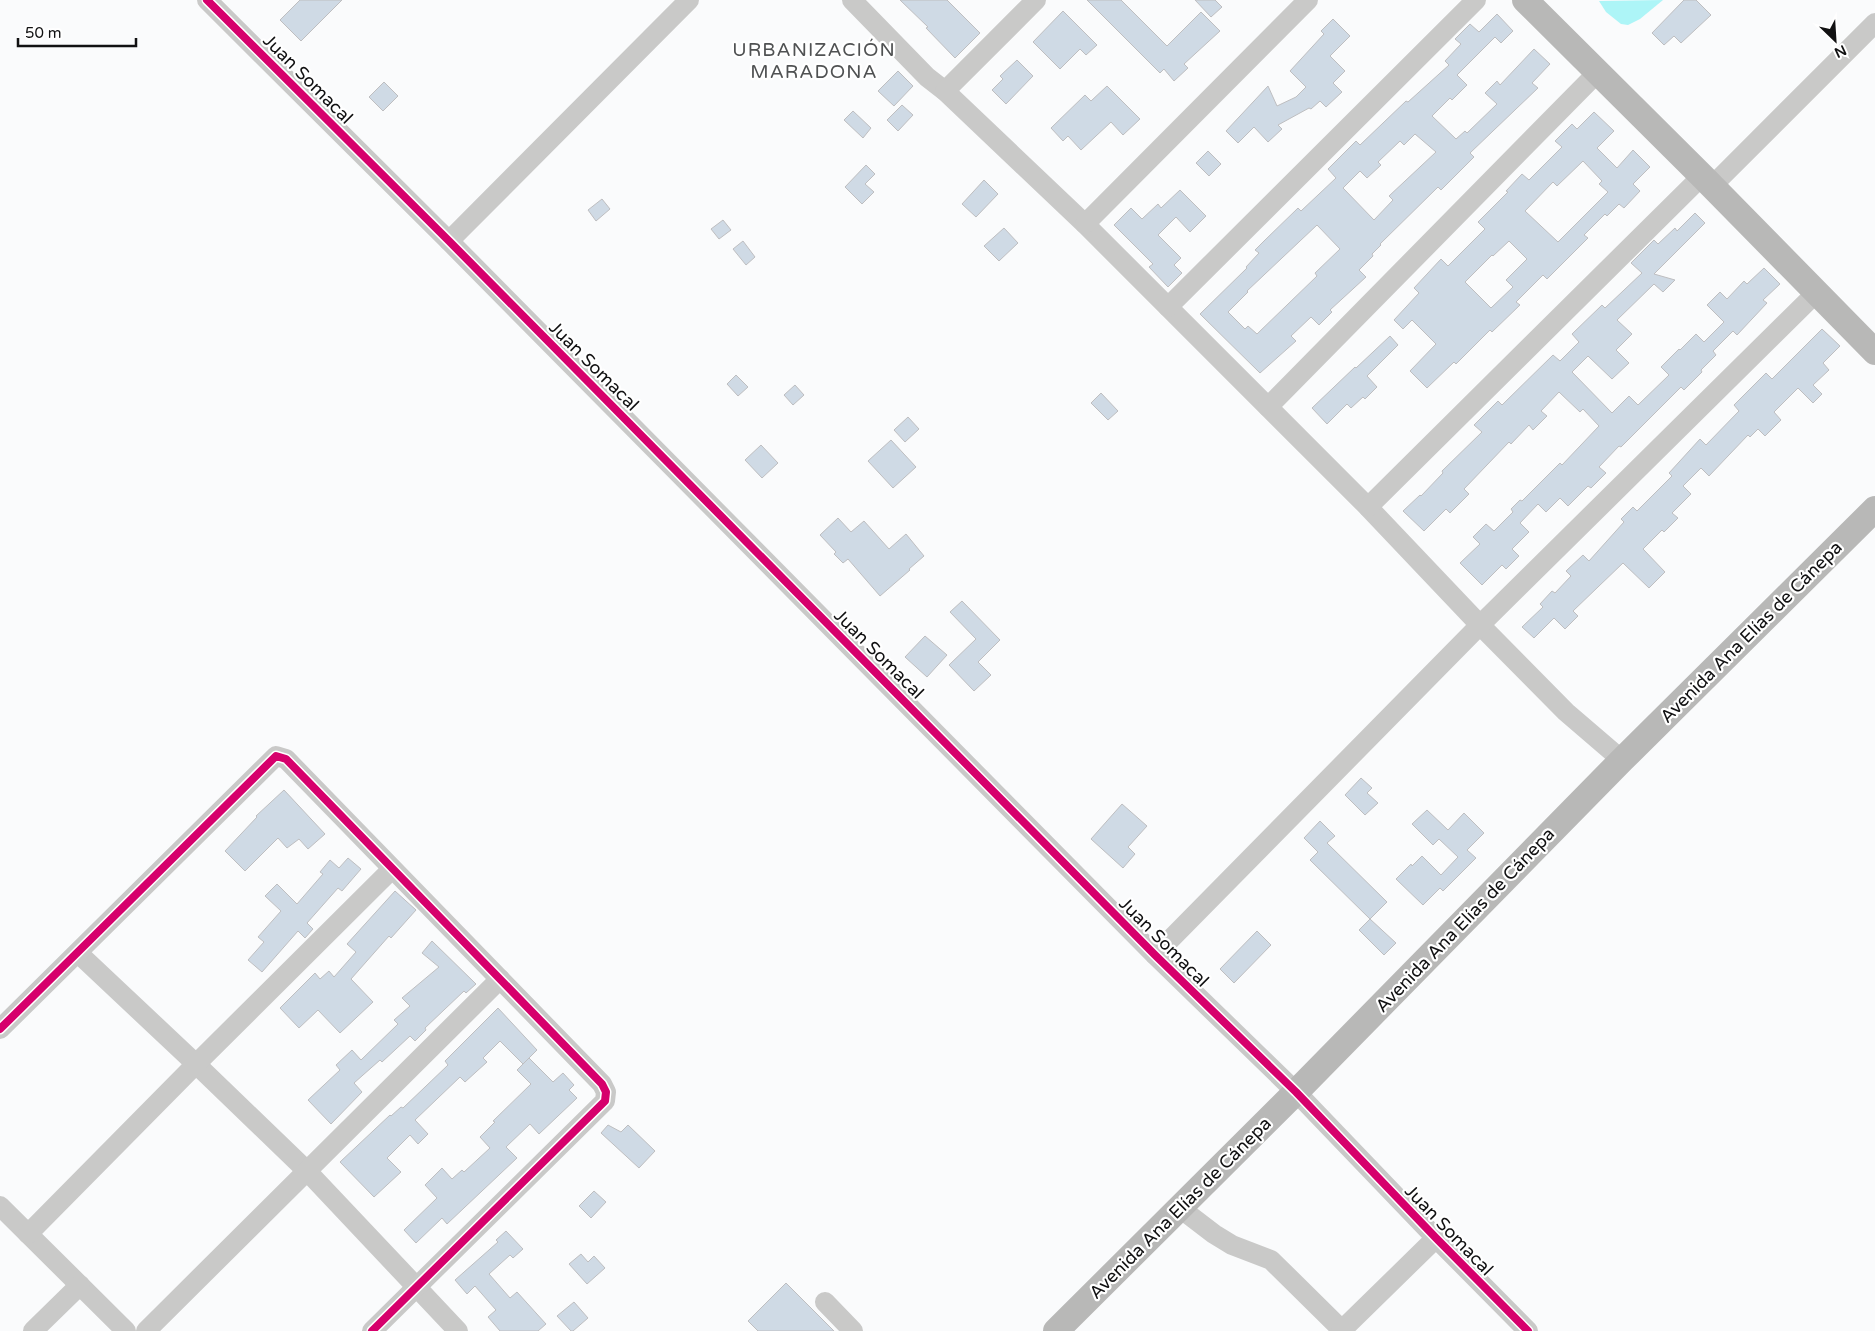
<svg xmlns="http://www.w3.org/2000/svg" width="1875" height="1331" font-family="'Varela Round',sans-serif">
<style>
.water{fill:#adf5f7}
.building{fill:#cfdae5;stroke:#bebec0;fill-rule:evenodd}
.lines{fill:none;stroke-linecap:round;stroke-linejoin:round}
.minor{stroke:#c9c9c8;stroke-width:20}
.major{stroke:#b8b8b7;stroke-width:26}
.cycleway-casing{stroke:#fff;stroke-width:11}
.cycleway{stroke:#d6006c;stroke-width:8}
.labels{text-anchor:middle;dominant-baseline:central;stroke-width:4.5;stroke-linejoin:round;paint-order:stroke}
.street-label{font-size:18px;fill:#111112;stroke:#fff}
.neighbourhood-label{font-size:19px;letter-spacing:1px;fill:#505253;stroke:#fff}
</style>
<rect width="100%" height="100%" fill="#fafbfc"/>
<path class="water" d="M1663,0L1640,19L1628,25L1621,24L1606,12L1599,1Z"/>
<g class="building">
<path d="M300,0H342L301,41L280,20Z"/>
<path d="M900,0H947L980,33L955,58L926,28L928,27Z"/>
<path d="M1087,0H1121L1167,46L1201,12L1220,31L1184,64L1188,68L1174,81L1164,69L1160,73Z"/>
<path d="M1195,0H1215L1222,7L1211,17Z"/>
<path d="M1684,0H1696L1711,15L1681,43L1674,36L1664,45L1652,33Z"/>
<path d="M1063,11L1097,45L1086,55L1080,49L1060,69L1033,42Z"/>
<path d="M1497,14L1513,31L1501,43L1495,37L1457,75L1467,85L1452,100L1450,98L1432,116L1456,139L1465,131L1467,133L1497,104L1485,93L1497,81L1500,85L1534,49L1550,64L1532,83L1538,88L1470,153L1474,157L1441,190L1438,187L1380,244L1381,245L1372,254L1373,256L1359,270L1366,277L1330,310L1332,312L1319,325L1311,317L1291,336L1296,341L1260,373L1200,314L1247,268L1246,267L1259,253L1255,250L1264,241L1298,208L1301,211L1336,178L1328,169L1356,141L1360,145L1406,101L1408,102L1449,65L1445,61L1461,44L1455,39L1470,24L1479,32ZM1415,134L1436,152L1389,196L1393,200L1374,220L1343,188L1360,171L1367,178L1381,165L1378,162L1400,141L1404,145ZM1317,225L1340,249L1315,273L1317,276L1257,334L1248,326L1245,329L1228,312L1248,292L1247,291Z"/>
<path d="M1333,19L1350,36L1330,56L1345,71L1333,83L1342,92L1326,107L1320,101L1311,109L1309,108L1278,125L1282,129L1268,142L1254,127L1238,143L1226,131L1268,86L1277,106L1296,97L1306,87L1290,71L1324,34L1321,31Z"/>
<path d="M1017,60L1033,76L1006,104L992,90L1003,79L1000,76Z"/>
<path d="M898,71L913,86L894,106L878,91Z"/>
<path d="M384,82L398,96L383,111L369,97Z"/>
<path d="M1107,86L1140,119L1123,135L1111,122L1081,150L1068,136L1063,141L1051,128L1085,95L1091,101Z"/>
<path d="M902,105L913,115L898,131L887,120Z"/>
<path d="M853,111L871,128L863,138L844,120Z"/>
<path d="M1594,112L1614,131L1597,148L1617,168L1633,150L1650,167L1633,184L1640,191L1624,208L1619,204L1607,216L1605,214L1584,235L1588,238L1547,279L1543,275L1516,302L1520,305L1492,332L1490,330L1456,364L1454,362L1427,388L1410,371L1436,344L1412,320L1403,329L1394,320L1419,293L1414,288L1441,259L1448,266L1485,229L1478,222L1508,192L1506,191L1522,174L1529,180L1562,147L1555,141L1572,124L1577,129ZM1583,161L1602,181L1599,184L1608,192L1558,242L1525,211L1553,182L1557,186ZM1509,241L1527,259L1506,280L1513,287L1491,308L1465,282L1492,255L1493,256Z"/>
<path d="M1208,151L1221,164L1209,176L1196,163Z"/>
<path d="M866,165L875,174L865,184L874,192L862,204L845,187Z"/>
<path d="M984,180L998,194L976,217L962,204Z"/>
<path d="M1180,190L1206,216L1190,232L1176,217L1158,235L1181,258L1174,265L1182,273L1168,287L1149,267L1153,264L1114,225L1131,208L1142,219L1158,204L1161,208Z"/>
<path d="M602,199L610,209L596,221L588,210Z"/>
<path d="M1695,213L1705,223L1654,274L1675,280L1663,292L1654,284L1617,320L1632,334L1616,350L1629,363L1612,379L1588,356L1572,372L1612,413L1629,396L1638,405L1669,375L1661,367L1679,349L1680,350L1696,334L1704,342L1724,322L1707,305L1720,292L1727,299L1744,281L1747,284L1764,268L1780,284L1763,300L1767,303L1737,335L1733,331L1713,351L1716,355L1701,370L1702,372L1684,390L1681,387L1621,447L1619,446L1599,467L1606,473L1591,488L1588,486L1568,506L1560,498L1546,512L1538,504L1520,523L1529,532L1512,549L1519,556L1506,569L1502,565L1482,585L1460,563L1480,544L1473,537L1486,524L1494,531L1513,512L1511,509L1520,500L1522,501L1560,463L1562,465L1599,426L1583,409L1580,412L1559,392L1541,411L1547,416L1533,430L1529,425L1511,444L1509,442L1464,489L1469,494L1450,513L1446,509L1424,531L1403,511L1420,495L1421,496L1443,473L1442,471L1482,432L1474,425L1498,401L1502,405L1553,355L1560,361L1579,342L1572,334L1602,305L1605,308L1642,273L1631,263L1654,240L1658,244L1675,228L1677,231Z"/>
<path d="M723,220L731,230L719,239L711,229Z"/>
<path d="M1004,228L1018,243L999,261L984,246Z"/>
<path d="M743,241L755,257L746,265L733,249Z"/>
<path d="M1822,329L1840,346L1823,363L1829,370L1813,385L1822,394L1813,403L1798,388L1774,412L1781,420L1765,436L1758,429L1750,437L1748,435L1709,476L1701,468L1683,486L1691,494L1672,513L1678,518L1664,532L1662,530L1643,549L1665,572L1649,588L1623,563L1573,611L1578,616L1565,629L1554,618L1534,638L1522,627L1543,607L1540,604L1552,591L1555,593L1571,576L1566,571L1583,555L1589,561L1624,522L1621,519L1633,507L1637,511L1672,476L1669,473L1700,439L1706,445L1739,411L1734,405L1766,373L1772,379Z"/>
<path d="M1390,336L1398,345L1367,376L1377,387L1365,399L1363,397L1351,408L1347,404L1327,424L1312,408L1355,367L1356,368Z"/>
<path d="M736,375L748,387L738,396L727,384Z"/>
<path d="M795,385L804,395L793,405L784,395Z"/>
<path d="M1101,393L1118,411L1108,420L1091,403Z"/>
<path d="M908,417L919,429L905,442L894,430Z"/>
<path d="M891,440L916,467L893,488L868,461Z"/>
<path d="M761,445L778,463L762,478L745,460Z"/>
<path d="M838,518L851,532L864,521L889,549L906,534L924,556L909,569L910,570L880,596L848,559L843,563L834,554L836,552L820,535Z"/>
<path d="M962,601L1000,640L978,662L991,675L974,691L949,665L976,639L950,612Z"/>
<path d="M925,636L947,655L927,677L905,657Z"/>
<path d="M1361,778L1372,788L1367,793L1378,803L1365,815L1345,795Z"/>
<path d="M284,790L325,834L308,849L299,839L287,848L278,838L245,871L225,851L257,817L256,816Z"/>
<path d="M1122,804L1147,826L1128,847L1135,854L1123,868L1091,839Z"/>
<path d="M1427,810L1448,830L1464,813L1484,833L1467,850L1476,858L1443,891L1440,888L1423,905L1396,879L1411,864L1412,866L1422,856L1441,875L1458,857L1439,839L1433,845L1412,824Z"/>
<path d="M1320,821L1335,836L1327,843L1387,902L1370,919L1310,860L1318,852L1304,838Z"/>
<path d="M348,858L361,869L342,891L338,888L307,923L313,929L305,938L298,931L262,972L248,960L264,942L258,937L281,911L265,896L277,884L297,904L323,874L320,872L330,860L339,868Z"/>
<path d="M395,891L416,910L391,938L389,936L351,979L373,1002L340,1033L318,1010L299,1028L280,1008L315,973L320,979L329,971L334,977L356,952L347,944Z"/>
<path d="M1370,919L1396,943L1384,955L1359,930Z"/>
<path d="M1257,931L1271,945L1234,983L1220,969Z"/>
<path d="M432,941L476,984L466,993L464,991L425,1028L426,1030L415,1041L410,1036L382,1062L380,1060L354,1083L362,1092L331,1124L308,1100L340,1070L336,1065L352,1050L361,1060L398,1024L394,1020L410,1006L402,998L439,967L422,953Z"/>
<path d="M498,1008L537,1050L523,1064L500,1041L483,1058L487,1062L465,1082L460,1077L415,1120L428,1134L418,1144L410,1135L387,1158L401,1172L374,1197L340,1162L390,1115L391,1116L401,1107L403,1108L448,1065L445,1061Z"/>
<path d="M529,1058L553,1082L563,1073L574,1085L569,1090L577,1098L539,1134L530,1124L506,1147L517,1158L447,1224L442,1218L416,1243L404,1230L437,1198L425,1185L442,1168L452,1179L462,1170L464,1172L490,1148L480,1137L495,1122L493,1121L531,1084L517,1070Z"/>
<path d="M608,1125L621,1132L628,1125L655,1151L639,1168L601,1133Z"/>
<path d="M594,1191L606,1202L591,1218L579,1206Z"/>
<path d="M506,1231L523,1249L513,1258L510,1255L489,1274L510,1298L517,1292L546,1324L538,1331H500L488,1317L496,1310L475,1286L467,1294L455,1280L498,1242L496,1240Z"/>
<path d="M581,1254L588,1262L594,1256L605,1268L587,1284L569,1264Z"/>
<path d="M786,1283L834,1331H758L748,1321Z"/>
<path d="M574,1302L588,1318L573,1331H571L557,1316Z"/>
</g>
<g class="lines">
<g class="minor">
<path d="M207,0L449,241L1155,955L1296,1092L1436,1238L1528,1331"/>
<path d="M852,0L927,77L945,91L1085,224L1368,507L1480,625L1566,712L1622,760"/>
<path d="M945,91L1036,0"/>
<path d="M1712,186L1875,23"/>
<path d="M1085,224L1308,0"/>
<path d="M449,241L689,0"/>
<path d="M1168,307L1476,0"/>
<path d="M1268,407L1598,72"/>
<path d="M1368,507L1702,176"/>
<path d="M78,953L196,1064L307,1171L458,1331"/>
<path d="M1155,955L1480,625L1817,292"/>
<path d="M0,1029L276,756L286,759L602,1084L606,1092L605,1101L372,1331"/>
<path d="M0,1206L126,1331"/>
<path d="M1180,1208L1214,1234L1232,1245L1271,1260L1343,1331"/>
<path d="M28,1234L196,1064L392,869"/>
<path d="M825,1302L853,1331"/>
<path d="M33,1331L80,1285"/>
<path d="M146,1331L500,979"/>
<path d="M1341,1331L1436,1238"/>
</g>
<g class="major">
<path d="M1525,0L1702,176L1875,352"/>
<path d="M1056,1331L1296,1092L1622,760L1875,509"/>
</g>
<g class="cycleway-casing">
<g id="cycleway">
<path d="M207,0L449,241L1155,955L1296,1092L1436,1238L1528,1331"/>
<path d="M0,1029L276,756L286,759L602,1084L606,1092L605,1101L372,1331"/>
</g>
</g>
<use href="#cycleway" class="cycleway"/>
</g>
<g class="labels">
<g class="street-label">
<text transform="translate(308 79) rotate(45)">Juan Somacal</text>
<text transform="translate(594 366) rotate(45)">Juan Somacal</text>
<text transform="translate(1751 632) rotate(-45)">Avenida Ana Elías de Cánepa</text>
<text transform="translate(879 654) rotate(45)">Juan Somacal</text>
<text transform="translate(1465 920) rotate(-46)">Avenida Ana Elías de Cánepa</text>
<text transform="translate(1164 942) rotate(45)">Juan Somacal</text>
<text transform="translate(1180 1208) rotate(-45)">Avenida Ana Elías de Cánepa</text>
<text transform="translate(1449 1230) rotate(46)">Juan Somacal</text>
</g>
<g class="neighbourhood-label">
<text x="814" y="50">URBANIZACIÓN<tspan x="814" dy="22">MARADONA</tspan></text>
</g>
</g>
<g transform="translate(1835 40) rotate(155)" stroke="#ffffff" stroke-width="4" paint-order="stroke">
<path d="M0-4L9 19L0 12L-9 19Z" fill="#111112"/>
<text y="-8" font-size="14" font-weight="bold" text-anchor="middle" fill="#111112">N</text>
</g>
<path d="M18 38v8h118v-8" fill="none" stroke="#111112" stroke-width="2.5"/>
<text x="25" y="38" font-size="15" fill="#111112" stroke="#ffffff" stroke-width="4" paint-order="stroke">50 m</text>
</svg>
